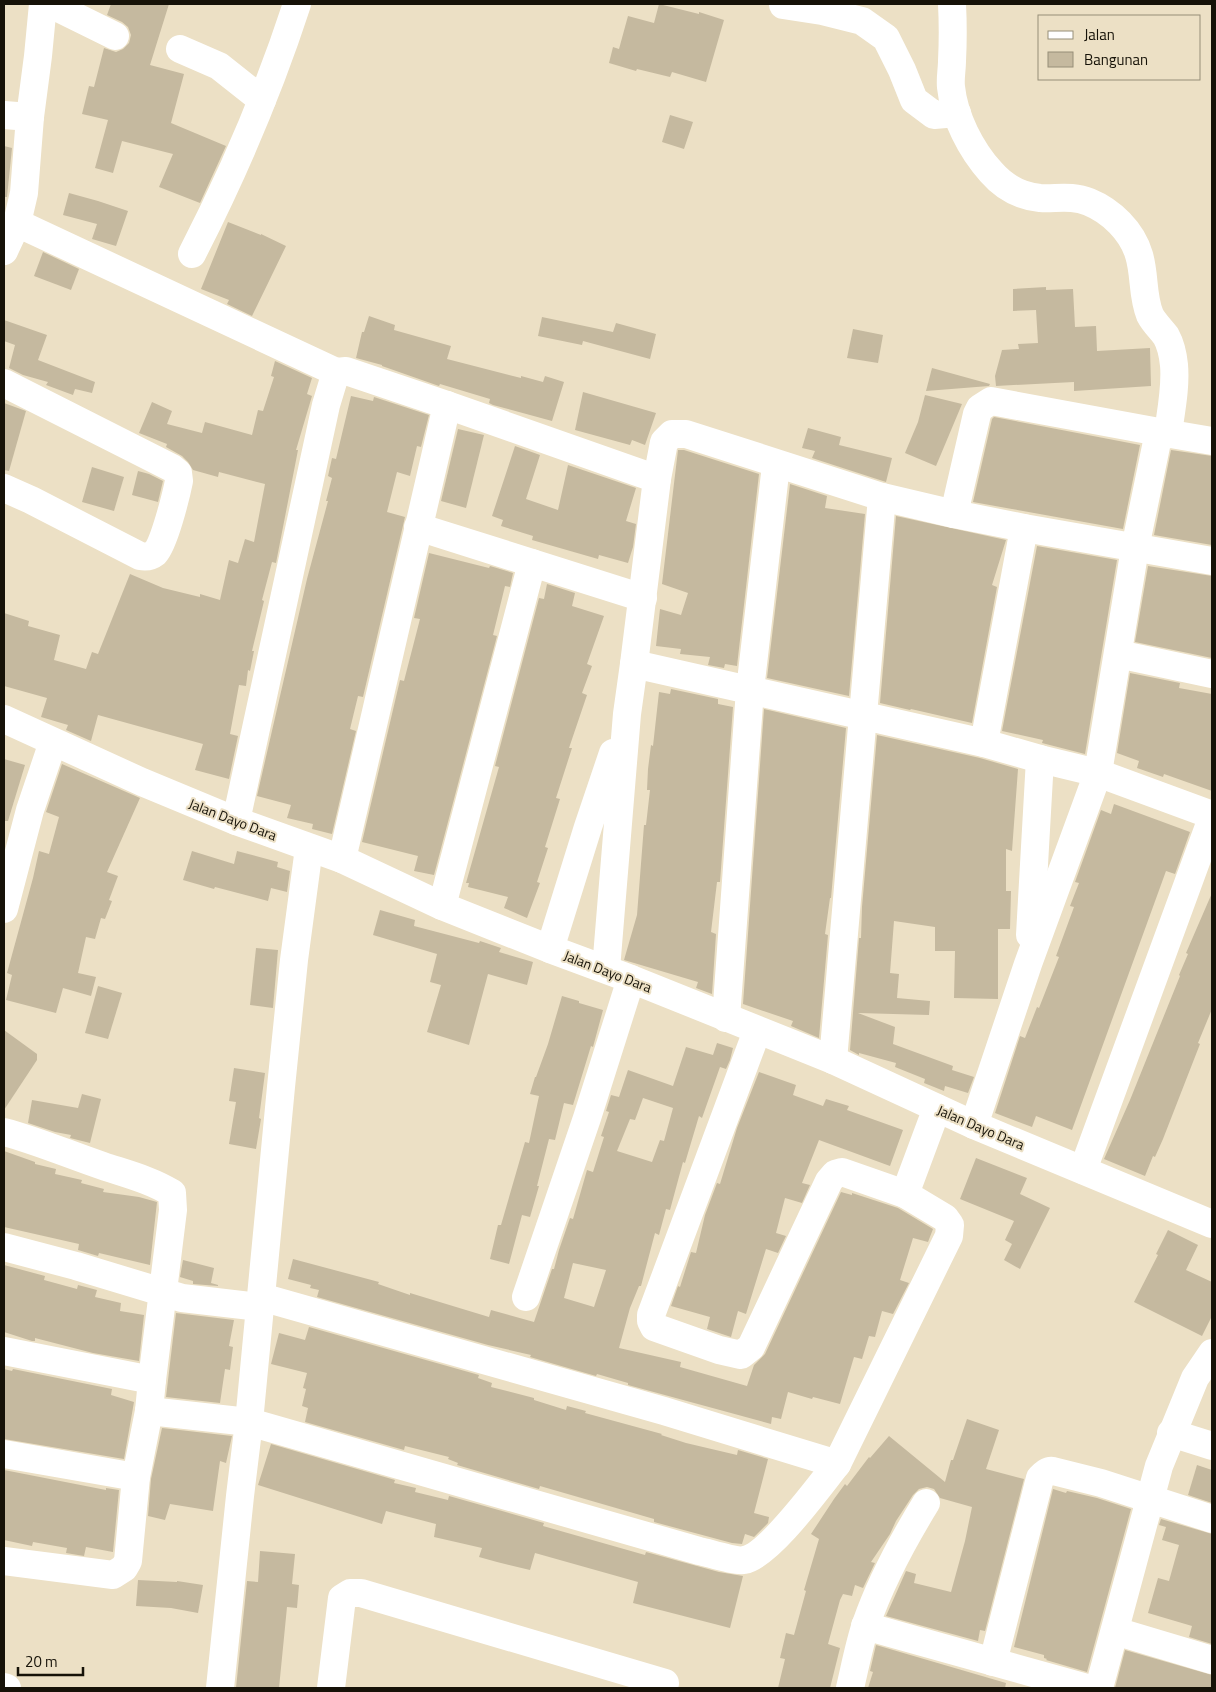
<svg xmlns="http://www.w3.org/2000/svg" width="1216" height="1692" font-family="'Titillium Web',sans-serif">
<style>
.building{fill:#c5b99f;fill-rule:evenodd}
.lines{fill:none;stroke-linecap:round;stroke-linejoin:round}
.minor{stroke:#fff;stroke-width:28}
.labels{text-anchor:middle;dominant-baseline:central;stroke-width:4;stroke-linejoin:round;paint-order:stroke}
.street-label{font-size:14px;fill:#161208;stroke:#ece0c5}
</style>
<rect width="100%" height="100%" fill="#ece0c5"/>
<g class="building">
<path d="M111,4H169L150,65L184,74L171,123L226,146L200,203L159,187L173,154L122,141L113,173L95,168L108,120L82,114L89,86L94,87L104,48L116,52L123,49L129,43L131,35L128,27L122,22L107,15Z"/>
<path d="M659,4L699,14V12L724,20L706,82L672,72L670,77L637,69L636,71L609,63L613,47L619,49L628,16L654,23Z"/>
<path d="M670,115L693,122L684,149L662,142Z"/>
<path d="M4,146L12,148L7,197H4Z"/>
<path d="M69,193L98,201L128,211L116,246L92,239L97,224L63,215Z"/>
<path d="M228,222L261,235V234L286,246L252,316L227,304L229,300L201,289Z"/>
<path d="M43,252L79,269L71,290L34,276Z"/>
<path d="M1046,287V290L1073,289L1075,327L1096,326L1097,351L1150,348L1151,386L1074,391V382L996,386L995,376L1002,350L1019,349L1018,344L1038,343L1036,310L1013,311V289Z"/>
<path d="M369,316L395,325L394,330L451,346L447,359L521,378V376L543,382L545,376L564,382L552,421L493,405L489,403L490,399L440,384L439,386L382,366V365L356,358L362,332H364Z"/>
<path d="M542,317L613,332L616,323L656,334L650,359L583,341L582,345L538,336Z"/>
<path d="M4,320L47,335L38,360L95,382L92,393L75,389L73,395L46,385L48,382L23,375L9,368L15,345L4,341Z"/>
<path d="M853,329L883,335L878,363L847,358Z"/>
<path d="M275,361L312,378L307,394L312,396L296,450H298L276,563L272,562L262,600L264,601L252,651H254L250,671L248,670L246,686L239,685L230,734L238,736L229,779L195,770L203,744L98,715L91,741L66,730L68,725L41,717L47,698L4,686V613L29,621L28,626L60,635L54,660L86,669L92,652L98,654L130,574L163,588L200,597V594L220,600L229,560L238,563L245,539L254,542L265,484L219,472L218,477L193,470L188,462L182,456L166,447L167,444L139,433L152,402L172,411L167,424L202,433L205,422L252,435L258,410L263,411L274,377L271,376Z"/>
<path d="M932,368L990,384L989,386L926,391Z"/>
<path d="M583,392L656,413L645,445L632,440L630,445L575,430Z"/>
<path d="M925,395L962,404L936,466L905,453L918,422Z"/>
<path d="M351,396L373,401L374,397L429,415L421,447L417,446L410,476L397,472L387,512L405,517L363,697L358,696L350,729L356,731L332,834L312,829L313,824L287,818L291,805L257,796L307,579L328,501H326L332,478L328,476L332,458L336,459Z"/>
<path d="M4,403L26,411L9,471L4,470Z"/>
<path d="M994,417L1140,445L1123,529L973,502L992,419Z"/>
<path d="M808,428L841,437L839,445L892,458L886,482L812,458L815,451L802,448Z"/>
<path d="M458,429L484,435L466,508L441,501Z"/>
<path d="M515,446L540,455L526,499L558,510L568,465L636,488L626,521L636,524L633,547L628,563L599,555L598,559L532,540L533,536L501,526L503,520L492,516Z"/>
<path d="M678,450H684L759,474L737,666L725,664L724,668L708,665L710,657L680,654L681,649L656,646L660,609L681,615L688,593L662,584Z"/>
<path d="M1171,450L1212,456V545L1154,535Z"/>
<path d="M92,467L124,477L114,511L82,502Z"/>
<path d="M138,471L149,474L163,481L158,502L132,495Z"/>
<path d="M790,484L827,496L825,508L865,514L849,696L767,678Z"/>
<path d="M896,516L1006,540L992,585L997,587L972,723L911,709L910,710L880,703Z"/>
<path d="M1037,546L1117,560L1085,754L1042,743L1043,740L1002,731Z"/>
<path d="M429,553L489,568L490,566L513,573L510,587L505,586L493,635L497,636L434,875L414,871L418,856L362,842L400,680L404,681L420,619L414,618Z"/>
<path d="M1148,566L1212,576V658L1135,642Z"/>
<path d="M547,584L575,593L572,606L604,616L587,664L592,666L582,693L587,695L569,748H572L556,798L560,799L545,847L548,848L537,882L540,883L527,918L504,908L508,897L468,887L469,883H466L499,767L495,766L539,598L544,599Z"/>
<path d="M1130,673L1180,683L1179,688L1212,694V791L1164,774L1163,777L1137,768L1139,761L1117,753Z"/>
<path d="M671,689L718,699V704L733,707L720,882H717L711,932L716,934L712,994L696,988L698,982L624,960L637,915L644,825H646L650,790H647L648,769L651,745L653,746L659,692L670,694Z"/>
<path d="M764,709L846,728L831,898H830L825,934L828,935L819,1038L791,1026L793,1021L743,1004Z"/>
<path d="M877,735L980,758L1018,769L1012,851L1006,849V891H1011L1010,929H998V999L954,998L955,951H935V927L894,921L890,973L899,974L897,998L930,1001L929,1015L858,1013L895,1027L893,1044L953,1066L952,1070L974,1077L968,1093L945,1086L944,1091L924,1083L925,1079L895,1067L896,1063L859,1053V1055L850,1050L859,938H861L862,907Z"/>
<path d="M4,759L25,765L8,821H4Z"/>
<path d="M62,764L140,798L107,872L118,876L109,900L112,901L105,919L101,918L95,939L86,937L78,973L96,977L91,996L63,988L56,1013L6,1000L12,975L7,973L33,878L39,851L49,854L59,817L46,812Z"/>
<path d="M1114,804L1190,832L1175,874L1166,871L1072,1130L1036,1116L1032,1127L995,1113L1020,1036L1025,1038L1037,1007L1039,1008L1059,957L1056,956L1074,907L1070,906L1079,883L1075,882L1101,810L1111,814Z"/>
<path d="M192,851L234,864L237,851L278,862L277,867L290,871L287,892L271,888L268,901L215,887L214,889L183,880Z"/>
<path d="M1212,893V1009L1198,1043L1200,1044L1163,1139L1155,1157L1153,1156L1145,1176L1104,1159L1130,1100L1180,976L1179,975L1188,954L1186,953Z"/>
<path d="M380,910L415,920L414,926L479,943L480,941L501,948L499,952L533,962L527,985L488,974L469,1045L427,1032L441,985L430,982L437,954L373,935Z"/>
<path d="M256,948L278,950L273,1008L250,1005Z"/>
<path d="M98,986L122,993L108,1039L85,1033Z"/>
<path d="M562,996L579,1001V1003L603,1010L593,1047L591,1046L573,1105L564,1103L555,1140L549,1139L537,1186H539L530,1217L522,1215L509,1264L490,1259L498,1225H501L525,1142L529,1143L539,1096L530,1094L535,1077H536L548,1044Z"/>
<path d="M4,1030L37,1054V1060L4,1110Z"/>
<path d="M717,1043L733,1048L730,1060L726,1069L720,1067L702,1118L699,1116L685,1163L683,1162L670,1210L666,1209L659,1235L655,1233L641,1286H639L630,1308L619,1348L681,1362L680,1367L747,1386L754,1365L765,1354L841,1192L852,1195V1193L898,1208L933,1229L928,1242L913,1238L900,1280L909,1283L893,1314L882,1311L875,1337L869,1336L862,1359L854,1357L840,1404L813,1397L812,1399L788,1392L781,1419L772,1417L771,1424L628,1385V1383L597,1374L596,1376L530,1357L531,1355L488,1345L317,1297L319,1290L310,1288L311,1285L288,1279L293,1259L379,1282L378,1284L410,1295V1293L489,1317L491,1310L534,1322L552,1269H554L559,1250L570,1218L573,1219L587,1170L593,1172L604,1137L601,1136L609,1112L606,1111L611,1095L619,1097L628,1070L673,1086L686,1047L713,1055ZM643,1098L673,1108L664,1141L660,1140L652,1162L617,1151L630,1119L635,1120ZM573,1263L606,1270L594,1307L564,1298Z"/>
<path d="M234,1068L265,1073L259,1118L261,1119L256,1149L229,1144L236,1102L229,1101Z"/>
<path d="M759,1072L796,1085L793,1095L823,1106L826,1099L849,1106L847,1110L903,1130L890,1166L819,1140L802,1183L810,1185L802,1203L785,1198L776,1233L786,1236L778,1253L766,1249L746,1314L738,1311L731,1337L707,1329L710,1317L671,1306L678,1286L680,1287L691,1252L696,1253L705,1215L717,1183L720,1184L737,1128Z"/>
<path d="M82,1094L101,1099L90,1143L70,1138L71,1135L55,1132L28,1123L32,1100L78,1108Z"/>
<path d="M4,1151L35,1162V1164L56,1169L55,1174L82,1180L81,1183L104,1189L103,1192L139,1197L157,1202L150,1265L99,1253L98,1256L78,1250L79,1244L4,1227Z"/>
<path d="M976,1158L1027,1178L1020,1194L1050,1208L1020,1269L1004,1260L1012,1244L1005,1240L1014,1221L960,1199Z"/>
<path d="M1168,1230L1198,1245L1186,1270L1212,1282V1316L1202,1336L1134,1302L1158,1255L1156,1254Z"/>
<path d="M183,1260L214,1268L211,1283L218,1285V1286L193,1284V1281L180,1277Z"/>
<path d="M4,1265L45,1276L44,1280L77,1289L78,1285L97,1290L95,1297L121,1303L120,1311L144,1315L139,1361L93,1353L35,1338V1341H32L4,1332Z"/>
<path d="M176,1313L234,1320L229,1346L233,1347L230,1370L225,1369L220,1403L166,1397Z"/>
<path d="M309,1327L479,1375L478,1378L492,1383L491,1387L534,1398V1400L566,1410L567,1406L586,1411L585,1413L662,1434L661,1435L686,1443L737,1455L738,1450L768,1459L754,1513L769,1517L768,1523L754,1537L745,1534L742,1544L732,1543L654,1522V1519L540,1486L539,1489L457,1465L458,1463L448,1459L449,1457L405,1446L404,1450L305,1422L308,1408L302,1406L306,1389L303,1388L307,1373L271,1364L279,1333L305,1340Z"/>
<path d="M4,1369L12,1371L13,1369L112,1389L111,1395L134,1402L124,1459L4,1439Z"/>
<path d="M967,1419L999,1430L986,1469L1024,1479L985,1631L980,1630L978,1641L886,1616L906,1571L916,1574L914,1583L951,1592L965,1541L972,1507L940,1498L934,1489L927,1487L919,1489L913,1495L896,1521L890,1534L871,1562L875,1563L863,1588L855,1585L852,1596L843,1594L840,1600L828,1644L840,1648L830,1688H778L785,1659L780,1658L786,1633L794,1635L806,1591L804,1590L819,1539L811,1534L834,1499L845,1484L847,1486L869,1457L870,1458L889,1436L945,1482L951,1460H953Z"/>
<path d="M162,1428L232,1436L226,1463L220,1461L213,1511L170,1504L165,1520L148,1516L151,1479Z"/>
<path d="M271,1444L395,1480L394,1483L416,1488L415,1492L448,1500L449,1496L544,1523L543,1526L645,1555L646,1552L719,1572L743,1576L730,1628L633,1603L638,1582L535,1553L530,1570L497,1562L479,1557L482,1548L434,1537L436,1524L386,1511L382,1524L258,1485Z"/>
<path d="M1197,1465L1212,1470V1503L1188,1495Z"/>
<path d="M4,1470L106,1490V1488L119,1490L113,1552L86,1547L84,1556L66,1553L67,1548L33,1542L32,1546L4,1540Z"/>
<path d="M1053,1489L1066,1493L1067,1491L1097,1498L1131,1509L1087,1672L1046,1660L1047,1659L1044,1658V1655L1014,1647Z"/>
<path d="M1161,1519L1212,1534V1644L1189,1637L1192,1626L1148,1613L1158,1578L1169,1581L1179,1545L1162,1540L1166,1527L1159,1525Z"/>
<path d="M260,1551L295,1554L292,1584L299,1585L297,1608L287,1607L279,1688H236L247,1581L258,1582Z"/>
<path d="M138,1580L177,1582V1581L203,1585L198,1613L171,1608L136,1606Z"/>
<path d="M876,1645L1006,1683L1005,1688H868L873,1672L870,1671Z"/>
<path d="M1125,1650L1212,1675V1688H1115Z"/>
</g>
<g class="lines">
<g class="minor">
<path d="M50,4L115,36"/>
<path d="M952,4C953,23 953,41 952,61C952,69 950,79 951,87C954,117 971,150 991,172C1004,187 1020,196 1040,198C1056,199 1072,195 1089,202C1111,211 1132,231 1139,255C1145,274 1142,296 1150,315C1154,323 1161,329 1166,336C1171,345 1173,355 1174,365C1176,387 1171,411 1168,433"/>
<path d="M783,5L822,11L862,21L886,38L902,70L914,100L934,115L957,113"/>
<path d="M180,49L219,66L262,100"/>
<path d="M4,115L30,117L24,193L17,223L4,251"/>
<path d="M30,117L38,56L43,4"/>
<path d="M17,223L336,372"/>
<path d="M192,254C233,174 269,90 297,4"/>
<path d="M4,383L172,468L178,473L179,481C176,496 164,544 155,553C150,557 145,557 140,556L31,500L4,488"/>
<path d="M954,514L977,414L980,408L991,401L1159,432"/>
<path d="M418,527L643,598"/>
<path d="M1118,654L1212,674"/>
<path d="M634,664L657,479L664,442L672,434H686L882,497L954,514L1024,528L1212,561"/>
<path d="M4,719L142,782L236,821L342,859L442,906L550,949L631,979L833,1060L974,1125L1212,1224"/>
<path d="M984,743L1024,528"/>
<path d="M236,821L326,405L336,372L346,371L447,405L657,479"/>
<path d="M342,859L447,405"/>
<path d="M442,906L532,563"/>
<path d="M4,909L30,810L53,742"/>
<path d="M1030,935L1040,759"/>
<path d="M550,949L588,827L613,753"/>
<path d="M606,969L627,714L634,664L984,743L1040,759L1098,773L1212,815"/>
<path d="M726,1018L750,690L776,465"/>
<path d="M757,1031L651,1315V1321L654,1327L719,1350L741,1355L751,1347L829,1181L835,1174L842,1172L905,1194"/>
<path d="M833,1060L882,497"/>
<path d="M974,1125L1028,964L1098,773L1135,548L1159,432L1212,441"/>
<path d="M4,1132C38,1141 70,1155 103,1166C127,1174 151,1180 172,1193L173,1210L152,1380L149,1411L136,1477L128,1561L124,1568L113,1575L4,1561"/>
<path d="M1083,1170L1212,818"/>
<path d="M4,1247L76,1266L182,1298L260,1307"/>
<path d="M261,1297L664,1411L837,1464L949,1236L950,1225L945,1218L905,1194L937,1108"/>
<path d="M526,1297L587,1118L631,979"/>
<path d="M4,1351L152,1380"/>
<path d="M149,1411L249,1422L699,1551C709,1553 736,1562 744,1560C769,1556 820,1485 837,1464"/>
<path d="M1171,1433L1212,1446"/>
<path d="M4,1454L136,1477"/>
<path d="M865,1626L1087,1688"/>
<path d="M1115,1631L1212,1660"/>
<path d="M993,1662L1040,1478C1044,1474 1048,1470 1053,1471L1101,1483L1212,1519"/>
<path d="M4,1687L7,1688"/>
<path d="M220,1688L240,1496L249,1422L281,1087L294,960L309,848"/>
<path d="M331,1688L342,1598L350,1593H361L665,1683"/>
<path d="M850,1688C855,1667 859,1645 866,1624C881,1581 902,1542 926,1503"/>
<path d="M1099,1688L1159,1466L1195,1378L1212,1353"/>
</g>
</g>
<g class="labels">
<g class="street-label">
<text transform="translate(233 819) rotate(21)">Jalan Dayo Dara</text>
<text transform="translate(608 971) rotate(21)">Jalan Dayo Dara</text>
<text transform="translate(981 1127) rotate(23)">Jalan Dayo Dara</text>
</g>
</g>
<rect width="1216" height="1692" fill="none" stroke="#161208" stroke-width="10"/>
<rect x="1038" y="15" width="162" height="65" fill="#ece0c5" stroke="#968e79"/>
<rect x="1048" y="31" width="25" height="8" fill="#ffffff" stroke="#968e79"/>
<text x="1084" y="40" font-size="15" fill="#161208">Jalan</text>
<rect x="1048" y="52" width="25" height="15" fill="#c5b99f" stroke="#968e79"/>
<text x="1084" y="65" font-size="15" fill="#161208">Bangunan</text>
<path d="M18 1667v8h65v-8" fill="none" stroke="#161208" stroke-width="2.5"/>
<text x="25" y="1667" font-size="15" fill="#161208" stroke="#ece0c5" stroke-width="4" paint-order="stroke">20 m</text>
</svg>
